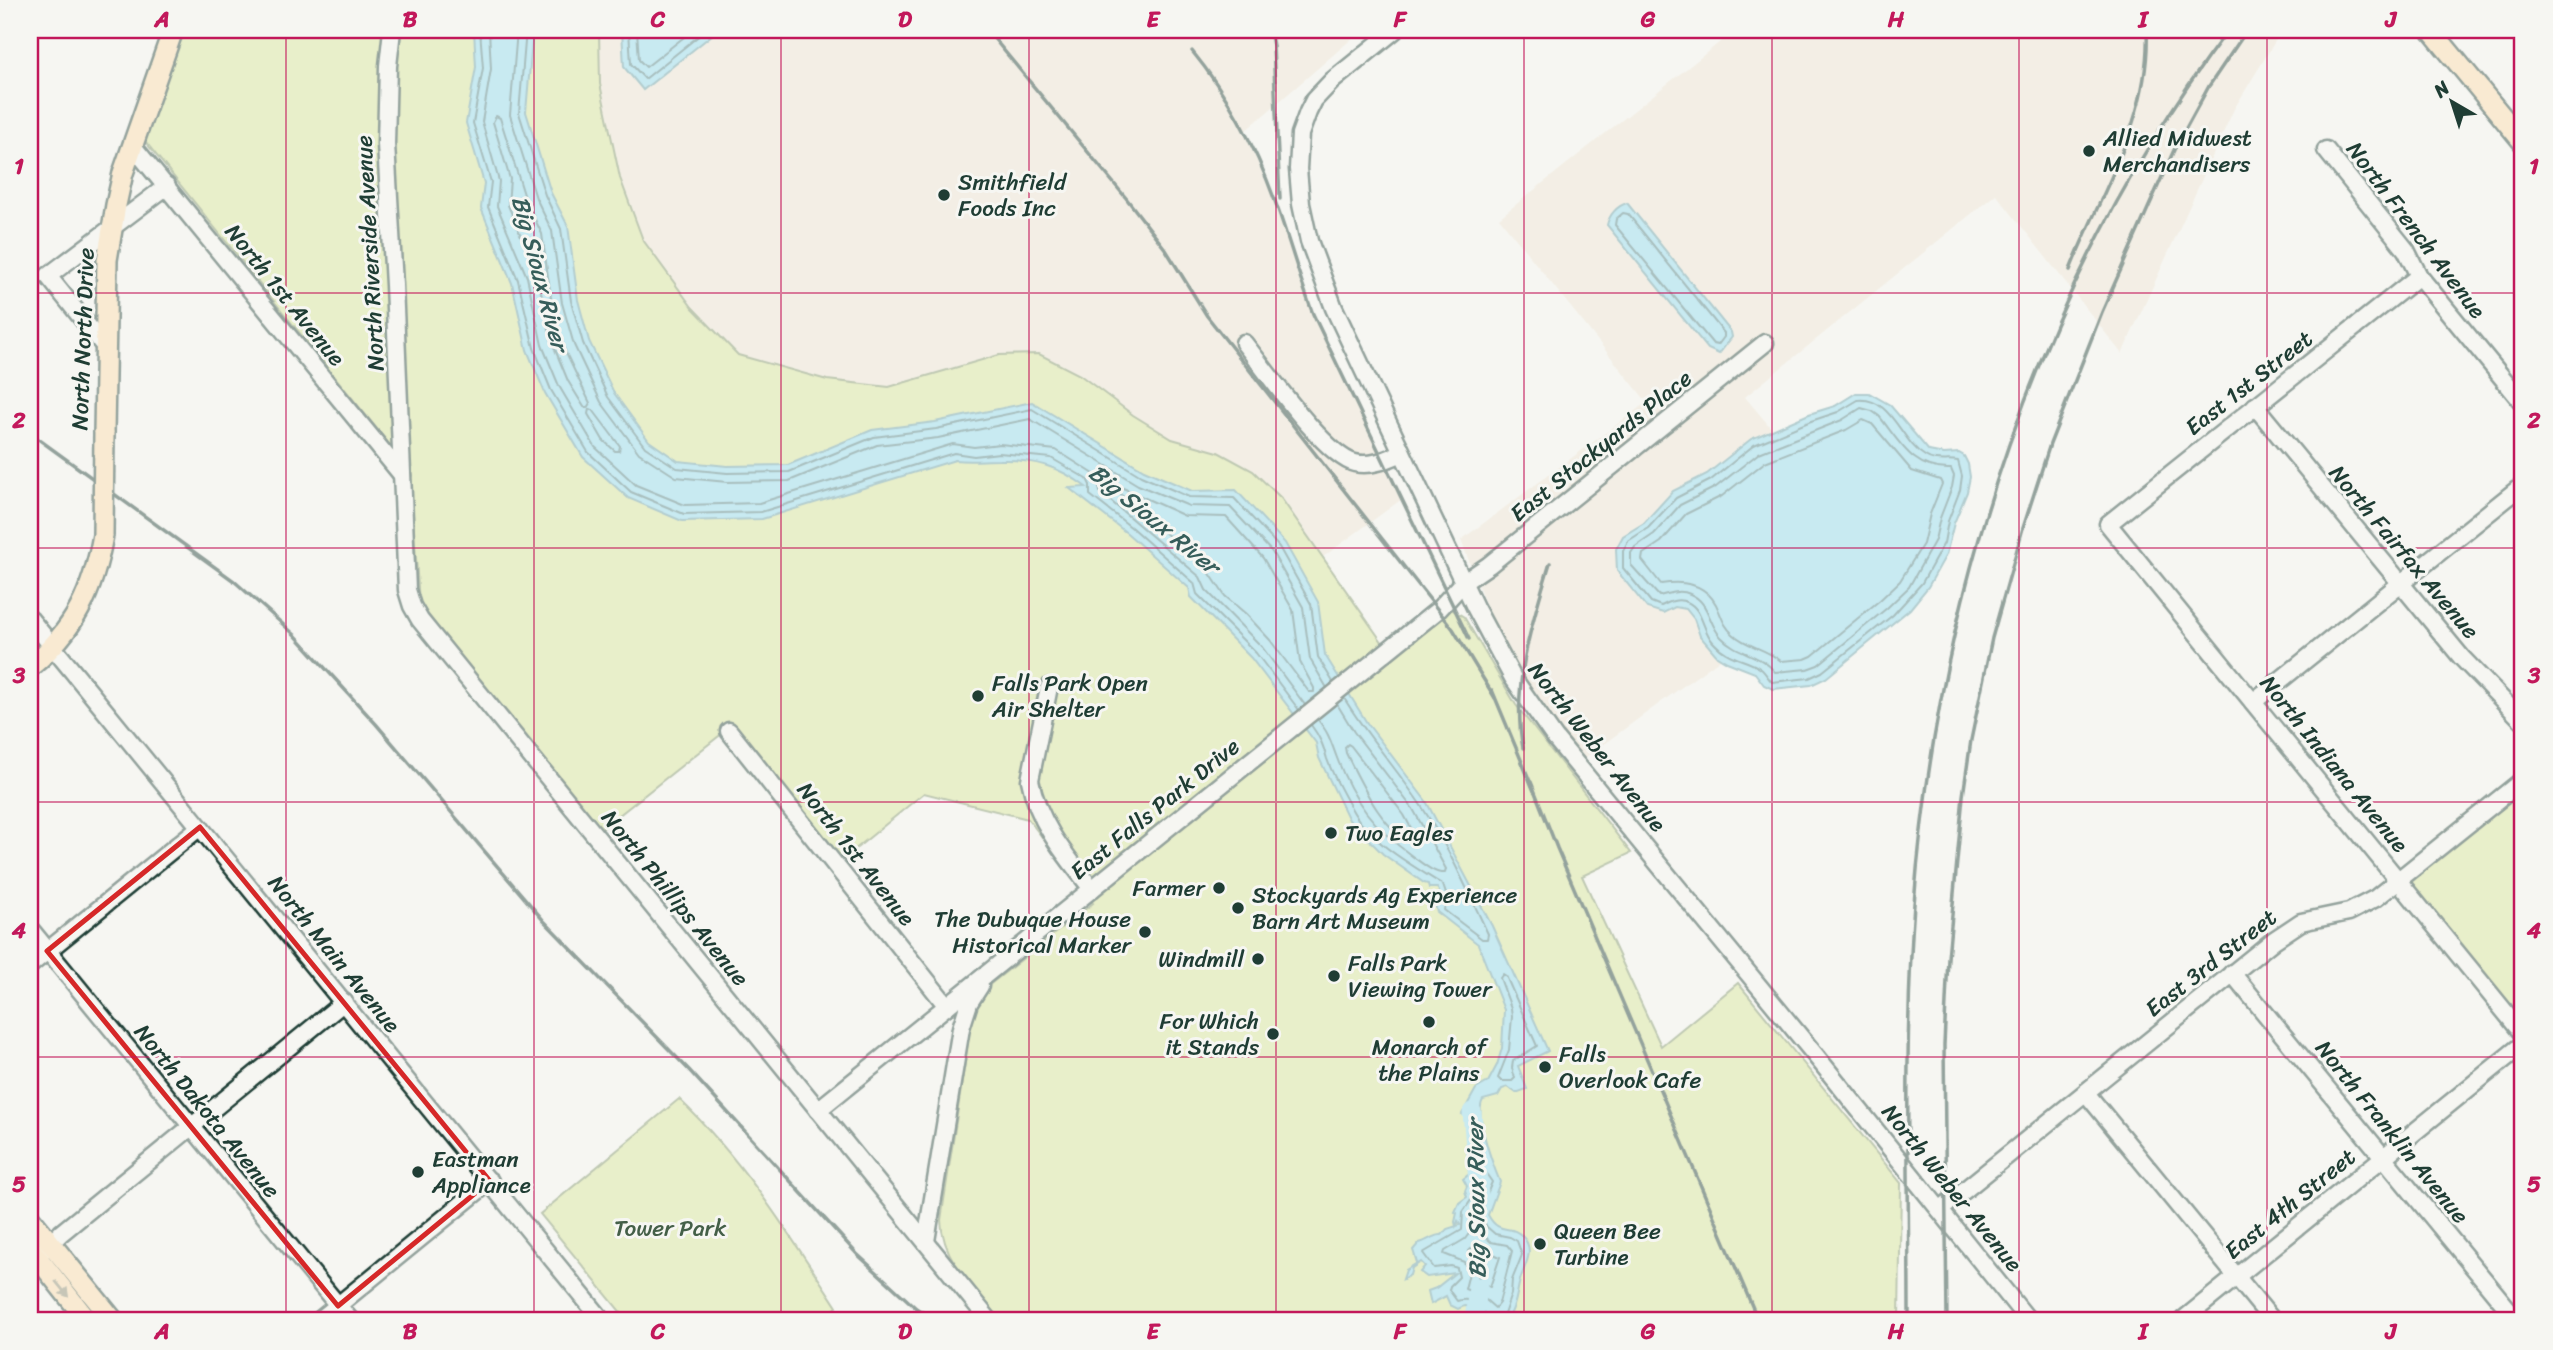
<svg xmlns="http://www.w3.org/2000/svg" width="2553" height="1350" font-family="Sriracha,sans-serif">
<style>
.built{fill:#efe5d5}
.green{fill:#d8e699;stroke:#7c9266;stroke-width:2}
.water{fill:#90dbf0;stroke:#639ca5;stroke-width:2}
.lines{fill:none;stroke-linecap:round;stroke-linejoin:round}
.shore{stroke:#4c7c7f;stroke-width:2}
.river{stroke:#90dbf0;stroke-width:19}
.minor-casing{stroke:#1f3d34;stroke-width:21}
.major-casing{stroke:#1f3d34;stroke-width:24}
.minor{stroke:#f6f6f2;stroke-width:16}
.major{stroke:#fcdcac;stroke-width:19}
.rail{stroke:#1f3d34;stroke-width:3.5}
.major-bridge-casing{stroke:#1f3d34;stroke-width:24;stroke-linecap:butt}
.major-bridge{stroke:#fcdcac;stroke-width:19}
.oneway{fill:#8e8c70}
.marked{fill:none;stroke:#d62828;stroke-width:5;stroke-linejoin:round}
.grid{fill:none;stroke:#c2185b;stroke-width:2;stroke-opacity:0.55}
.poi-dot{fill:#1f3d34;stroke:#f6f6f2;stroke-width:2.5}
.labels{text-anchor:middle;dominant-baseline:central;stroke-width:6;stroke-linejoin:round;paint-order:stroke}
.poi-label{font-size:23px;fill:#1f3d34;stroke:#f6f6f2;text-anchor:start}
.street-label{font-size:23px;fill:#1f3d34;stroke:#f6f6f2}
.park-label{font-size:23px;fill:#445f48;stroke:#f6f6f2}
.water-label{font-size:24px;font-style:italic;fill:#365d5a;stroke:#f6f6f2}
.neatline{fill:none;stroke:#c2185b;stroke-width:2.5}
.grid-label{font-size:23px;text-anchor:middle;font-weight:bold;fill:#c2185b}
</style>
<rect width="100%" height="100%" fill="#f6f6f2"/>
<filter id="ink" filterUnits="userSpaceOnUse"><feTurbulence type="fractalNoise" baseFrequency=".0143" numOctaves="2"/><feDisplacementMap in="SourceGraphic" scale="14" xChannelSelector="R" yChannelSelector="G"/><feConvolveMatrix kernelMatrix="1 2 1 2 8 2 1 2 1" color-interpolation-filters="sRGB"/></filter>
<g filter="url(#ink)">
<g class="built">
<path d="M599,30H1362L1244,132L1276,204L1298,276L1313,314L1402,499L1323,557L1281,498L1218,452L1172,439L1133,415L999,355L889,387L827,380L738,355L692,307L643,240L620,178L600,84Z"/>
<path d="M1735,30H2282L2234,109L2122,354L1996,194L1745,397L1777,435L1796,604L1579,762L1515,667L1487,608L1461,540L1647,402L1499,218Z"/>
</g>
<g class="green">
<path d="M183,30H599L600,84L620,178L643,240L692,307L738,355L827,380L889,387L999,355L1039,354L1080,375L1133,415L1172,439L1218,452L1253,471L1281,498L1392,656L1451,609L1464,617L1516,705L1631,853L1582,876L1661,1046L1738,983L1901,1183L1899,1320H1001C976,1290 942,1261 941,1220L972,1016L988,986L1093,903L1028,819L924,793L842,860L733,725L599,831L419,603L410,470L144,140Z"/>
<path d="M2523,779V1034L2399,880Z"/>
<path d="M679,1099C742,1159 790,1235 837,1307L820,1320H627L540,1214Z"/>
</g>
<g class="water">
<path d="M474,30H533L526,112L551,193L568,226L578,300L589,341L614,393L649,441L678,461L727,466L788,465L872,430L935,422L1032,402L1144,470L1192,491L1236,490L1285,543L1318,602L1325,655L1367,723L1426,801L1492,926L1548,1051L1518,1066L1527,1089L1516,1093L1508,1087L1502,1089L1498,1096L1483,1100C1474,1115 1493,1165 1500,1182L1488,1215C1500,1237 1511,1223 1523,1237C1537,1252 1522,1268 1519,1284C1516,1298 1515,1308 1507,1320H1480L1471,1307L1464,1306L1458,1309L1450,1305L1446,1296L1431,1304L1428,1291L1436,1288L1455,1273L1427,1277L1420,1272L1425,1266L1421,1262L1412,1268L1410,1275L1403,1279L1406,1270L1417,1263L1413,1250L1419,1243C1428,1241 1434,1234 1442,1235L1447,1229L1460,1225L1458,1221L1456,1226L1455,1222L1457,1213L1455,1212L1459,1203L1467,1197L1465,1191L1467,1186L1463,1179C1483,1163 1484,1165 1476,1138L1472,1136L1470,1118L1462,1114L1476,1089L1488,1082L1497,1065L1502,1048L1504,1010L1478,944L1437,912L1435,904L1439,900V891L1437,888H1429L1428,884L1424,883L1383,854L1349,820L1319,758L1316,743L1251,658L1191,597L1189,588L1128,534L1069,488L1086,487C1058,466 1034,459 999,460C983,460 971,462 955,460L762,519L682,521L628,498L583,457L545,393L527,350L512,283L481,208L484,183L466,123L476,67Z"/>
<path d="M622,30H718L643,90L624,67Z"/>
<path d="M1627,203L1731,332L1732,337L1719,354L1708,349L1607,225C1609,215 1617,206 1627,203Z"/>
<path d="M1856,393H1869L1890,405L1929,451L1944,454L1959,453L1964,456L1968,464L1970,477L1967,492L1954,523L1946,555L1928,587L1910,609L1826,678L1811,685L1773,689L1764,685L1755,673L1727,662L1717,656L1700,636L1694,619L1686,609L1675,607L1663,613L1647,608L1617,571L1616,549L1623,536L1644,523L1673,491L1707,474L1751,439L1809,414L1835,406Z"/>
</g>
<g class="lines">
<g class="shore">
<path d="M480,30L483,68L473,123L491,182L488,207L518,280L534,348L551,390L588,452L631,492L684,514L761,512L954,453L974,456L999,453L1051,458L1087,479L1090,485V495L1132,528L1194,583L1197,594L1256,653L1299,710"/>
<path d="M489,30L491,69L482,122L499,181L497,206L527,277L542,345L559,386L595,447L636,485L685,505L759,503L953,444L974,447L1000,444L1056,450L1094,474L1098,481L1100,492L1200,577L1206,590L1262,647L1305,705"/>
<path d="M517,30L510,115L536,198L552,231L562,303L574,345L601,402L639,453L676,477L727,482L789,481L877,445L938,438L1030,419L1138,485L1189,506L1230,507L1272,552L1303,607L1310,659L1327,688"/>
<path d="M526,30L519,113L545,195L561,229L571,301L583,343L608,397L645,447L677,468L727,473L789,472L874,437L936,429L1032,409L1141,476L1189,497L1234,498L1279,547L1311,604L1318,657L1333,682"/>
<path d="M629,30L631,64L645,79L706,30"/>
<path d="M637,30L639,60L646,67L693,30"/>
<path d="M496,116L500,118L526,201L542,234L552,305L564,349L590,403L587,408L584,407L568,381L552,342L537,274L508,205L510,179L493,122Z"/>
<path d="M1623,213L1628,214L1724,333V337L1718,345L1713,344L1615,225L1616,219Z"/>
<path d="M1858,400C1892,397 1900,441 1925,456C1935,463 1947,459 1958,461L1962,476L1960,490L1948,521L1944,543L1922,583L1893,615L1822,672L1809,678L1772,682C1768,678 1765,672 1761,669C1746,658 1730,661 1713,642C1702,630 1703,609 1687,602C1677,598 1669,602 1661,606L1651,602L1623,568V551L1628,541L1648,528L1676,498L1711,480L1754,445L1811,421L1838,412Z"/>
<path d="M1861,408L1872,411L1879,416C1900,442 1913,471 1951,469L1954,476L1952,487L1940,518L1935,540L1909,587L1887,608L1818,665L1807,669L1775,672C1761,654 1737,654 1721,637C1708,624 1710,602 1690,594C1679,589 1669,594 1659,596L1631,565V553L1635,547L1654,534L1680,505L1716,487L1759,453L1842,420Z"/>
<path d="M589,409L593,410L620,446L619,451H615L603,440L588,414Z"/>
<path d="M1863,420L1872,424L1912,471L1940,480L1942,484L1930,514L1923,544L1900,581L1880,600L1812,656L1805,659L1781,661C1765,648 1747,647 1733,634C1725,627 1723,621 1719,611C1709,584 1685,580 1661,584L1642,560L1643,554L1661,542L1686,514L1722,496L1765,462L1846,430Z"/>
<path d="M1123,488L1185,516L1226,517L1263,558L1293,610L1300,662L1314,688V692H1309L1270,640L1246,614L1225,596L1207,569L1119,493V489Z"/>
<path d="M1318,720C1330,735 1330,740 1337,758C1353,801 1375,829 1412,856C1422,863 1434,874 1445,873L1446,869L1413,809L1354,732L1337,704"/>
<path d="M1311,725C1320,737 1323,745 1327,759C1332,773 1346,799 1354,813C1371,843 1415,867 1443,885L1447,897L1444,910L1482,939H1487L1488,934C1468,891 1447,844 1420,804C1396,768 1367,736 1344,698"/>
<path d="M1348,744L1351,746L1404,815L1417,839L1416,843C1385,837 1359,779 1346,753L1345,747Z"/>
<path d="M1503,974L1506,976L1537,1046L1513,1061L1512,1068L1515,1078L1512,1081H1501L1498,1078L1509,1050L1512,1017L1511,1008L1500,978Z"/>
<path d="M1474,1227L1491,1242L1507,1245L1512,1251L1499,1303L1495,1308L1479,1294L1465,1289L1469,1273L1464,1262L1444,1254L1445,1251L1465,1239Z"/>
<path d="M1475,1245L1500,1257L1490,1287L1479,1281L1477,1264L1469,1251Z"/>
<path d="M1486,1320C1484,1304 1471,1297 1457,1301L1449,1290L1450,1286L1459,1277L1457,1268L1451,1266L1434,1268L1423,1253L1462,1230L1463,1212L1473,1197L1474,1181L1485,1172L1492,1182L1482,1206L1481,1217L1487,1227L1495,1234L1510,1237L1517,1241L1522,1255L1512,1280L1511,1294L1502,1320"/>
</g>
<g class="river">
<path d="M1472,1112L1479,1194"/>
<path d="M1474,1320L1478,1287"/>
</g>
<g class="minor-casing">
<g id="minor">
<path d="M392,30L388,66L386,144L394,285L407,590L412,606L420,620L989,1320"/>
<path d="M1395,30L1332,81L1314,100L1308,112L1300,134L1298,169L1301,204L1309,241L1334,308L1475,607L1513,678L1555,738L1816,1056L2028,1320"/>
<path d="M132,145L402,475"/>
<path d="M2326,150L2406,250L2419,276L2523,403"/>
<path d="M2419,276L2108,524L2523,1034"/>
<path d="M1244,343C1265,369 1325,456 1355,463C1371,467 1388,459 1402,453"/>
<path d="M105,347L48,276L167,186"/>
<path d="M2255,406L2462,658L2523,721"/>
<path d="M30,619L602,1320"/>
<path d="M1049,687L1030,780C1038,823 1066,856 1092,889"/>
<path d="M2253,702L2523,485"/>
<path d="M729,731L947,1006"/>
<path d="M30,929L350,1320"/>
<path d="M30,965L200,827"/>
<path d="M2232,973L2517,1320"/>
<path d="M2086,1093L2272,1320"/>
<path d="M818,1110L1438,610L1464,582L1489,565L1765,343"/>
<path d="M1940,1210L2274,940L2301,922L2349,912L2376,898L2523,780"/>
<path d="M926,1241L961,1028L969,1003L980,986"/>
<path d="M30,1263L61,1233L344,1002"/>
<path d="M320,1320L490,1181"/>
<path d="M2183,1320L2523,1044"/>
</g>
</g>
<g class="major-casing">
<g id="major">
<path d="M2431,30L2523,142"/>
<path d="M104,433L107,260L116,205L123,173L173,30"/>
<path d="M30,667C75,630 93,592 103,535"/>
<path d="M30,1218L113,1320"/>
<path d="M30,1248L87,1320"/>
</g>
</g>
<use href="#minor" class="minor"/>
<use href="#major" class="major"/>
<g class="rail">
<path d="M987,30L1126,198L1166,250L1207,316L1453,629L1495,698"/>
<path d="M1270,30L1273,46L1280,199"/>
<path d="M1192,51C1228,95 1256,148 1275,201C1289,239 1299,277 1313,314L1469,639"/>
<path d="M2070,270C2101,191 2151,118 2147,30"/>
<path d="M30,433L234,581L295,635L376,724L544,921L689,1070L857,1254L916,1308L934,1320"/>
<path d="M1492,690L1534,791"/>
<path d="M1523,748C1511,686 1532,622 1550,563"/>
<path d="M1531,782L1557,848L1758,1320"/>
<path d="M1909,1320C1909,1182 1904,1042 1914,904C1938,592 2039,281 2228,30"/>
<path d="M1947,1320L1944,1045L1948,958L1963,796L1971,740L1992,638L2023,528L2050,444L2102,312L2174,150L2209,86L2247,30"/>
</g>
<g class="major-bridge-casing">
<path id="major-bridge" d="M103,535L104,433"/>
</g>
<use href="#major-bridge" class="major-bridge"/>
</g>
<defs><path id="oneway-solid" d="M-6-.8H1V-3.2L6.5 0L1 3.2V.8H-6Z" transform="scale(1.75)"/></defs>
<use class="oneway" href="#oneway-solid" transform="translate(62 1289) rotate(51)"/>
</g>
<path d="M0 0H2553V1350H0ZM200,827L490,1181L338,1306L47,951Z" fill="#f6f6f2" fill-opacity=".55" fill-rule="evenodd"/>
<path class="marked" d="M200,827L490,1181L338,1306L47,951Z"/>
<path class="grid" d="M286,30V1320M534,30V1320M781,30V1320M1029,30V1320M1276,30V1320M1524,30V1320M1772,30V1320M2019,30V1320M2267,30V1320M30,293H2523M30,548H2523M30,802H2523M30,1057H2523"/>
<g class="poi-dot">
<circle cx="2089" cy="151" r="7"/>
<circle cx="944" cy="195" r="7"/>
<circle cx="978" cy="696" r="7"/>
<circle cx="1331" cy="833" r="7"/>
<circle cx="1219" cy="888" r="7"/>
<circle cx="1238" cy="908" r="7"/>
<circle cx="1145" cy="932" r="7"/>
<circle cx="1258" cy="959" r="7"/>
<circle cx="1334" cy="976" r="7"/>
<circle cx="1429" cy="1022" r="7"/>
<circle cx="1273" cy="1034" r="7"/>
<circle cx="1545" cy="1067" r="7"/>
<circle cx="418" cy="1172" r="7"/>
<circle cx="1540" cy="1244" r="7"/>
</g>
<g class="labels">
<g class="poi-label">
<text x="2103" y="138">Allied Midwest<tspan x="2103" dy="26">Merchandisers</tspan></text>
<text x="958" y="182">Smithfield<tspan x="958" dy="26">Foods Inc</tspan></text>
<text x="992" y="683">Falls Park Open<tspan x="992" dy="26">Air Shelter</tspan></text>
<text x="1345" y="833">Two Eagles</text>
<text x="1205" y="888" text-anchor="end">Farmer</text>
<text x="1252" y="895">Stockyards Ag Experience<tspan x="1252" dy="26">Barn Art Museum</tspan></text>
<text x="1131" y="919" text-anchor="end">The Dubuque House<tspan x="1131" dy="26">Historical Marker</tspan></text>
<text x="1244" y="959" text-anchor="end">Windmill</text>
<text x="1348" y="963">Falls Park<tspan x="1348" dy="26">Viewing Tower</tspan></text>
<text x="1259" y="1021" text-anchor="end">For Which<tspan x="1259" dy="26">it Stands</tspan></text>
<text x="1429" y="1047" text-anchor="middle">Monarch of<tspan x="1429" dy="26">the Plains</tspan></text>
<text x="1559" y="1054">Falls<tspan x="1559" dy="26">Overlook Cafe</tspan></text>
<text x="432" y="1159">Eastman<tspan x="432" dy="26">Appliance</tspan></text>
<text x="1554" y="1231">Queen Bee<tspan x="1554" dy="26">Turbine</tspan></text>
</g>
<g class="street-label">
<text transform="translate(2416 230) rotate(53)">North French Avenue</text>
<text transform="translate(370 253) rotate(-93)">North Riverside Avenue</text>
<text transform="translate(285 295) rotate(51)">North 1st Avenue</text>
<text transform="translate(83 339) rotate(-88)">North North Drive</text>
<text transform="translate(2249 383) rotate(-38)">East 1st Street</text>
<text transform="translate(1601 446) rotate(-39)">East Stockyards Place</text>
<text transform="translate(2404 552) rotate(50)">North Fairfax Avenue</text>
<text transform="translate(1597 747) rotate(52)">North Weber Avenue</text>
<text transform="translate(2334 764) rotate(51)">North Indiana Avenue</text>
<text transform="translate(1155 809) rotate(-39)">East Falls Park Drive</text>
<text transform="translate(856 854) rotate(52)">North 1st Avenue</text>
<text transform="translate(675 898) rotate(51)">North Phillips Avenue</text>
<text transform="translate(334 954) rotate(51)">North Main Avenue</text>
<text transform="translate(2211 963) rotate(-38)">East 3rd Street</text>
<text transform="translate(207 1111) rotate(51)">North Dakota Avenue</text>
<text transform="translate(2392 1132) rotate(51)">North Franklin Avenue</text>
<text transform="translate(1952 1188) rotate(51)">North Weber Avenue</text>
<text transform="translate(2290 1204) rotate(-39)">East 4th Street</text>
</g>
<g class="park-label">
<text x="670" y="1228">Tower Park</text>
</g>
<g class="water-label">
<text transform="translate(540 273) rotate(75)">Big Sioux River</text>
<text transform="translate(1154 519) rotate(39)">Big Sioux River</text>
<text transform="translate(1476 1199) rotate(-91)">Big Sioux River</text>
</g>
</g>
<rect width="2553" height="1350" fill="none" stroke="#f6f6f2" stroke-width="77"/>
<g transform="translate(2452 102) rotate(321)" stroke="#f6f6f2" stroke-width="5" paint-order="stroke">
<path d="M0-5L12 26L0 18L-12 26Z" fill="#1f3d34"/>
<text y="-10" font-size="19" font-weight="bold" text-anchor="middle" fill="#1f3d34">N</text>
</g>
<rect x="38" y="38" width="2476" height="1274" class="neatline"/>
<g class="grid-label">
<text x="162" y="27">A</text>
<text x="410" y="27">B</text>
<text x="658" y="27">C</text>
<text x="905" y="27">D</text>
<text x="1153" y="27">E</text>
<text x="1400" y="27">F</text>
<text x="1648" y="27">G</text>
<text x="1896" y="27">H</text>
<text x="2143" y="27">I</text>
<text x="2391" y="27">J</text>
<text x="19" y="174">1</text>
<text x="2534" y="174">1</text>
<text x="19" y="428">2</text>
<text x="2534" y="428">2</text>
<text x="19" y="683">3</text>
<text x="2534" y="683">3</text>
<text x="19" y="938">4</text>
<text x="2534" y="938">4</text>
<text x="19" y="1192">5</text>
<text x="2534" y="1192">5</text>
<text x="162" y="1339">A</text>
<text x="410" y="1339">B</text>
<text x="658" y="1339">C</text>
<text x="905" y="1339">D</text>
<text x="1153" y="1339">E</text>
<text x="1400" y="1339">F</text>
<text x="1648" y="1339">G</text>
<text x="1896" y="1339">H</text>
<text x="2143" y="1339">I</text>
<text x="2391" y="1339">J</text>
</g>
</svg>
